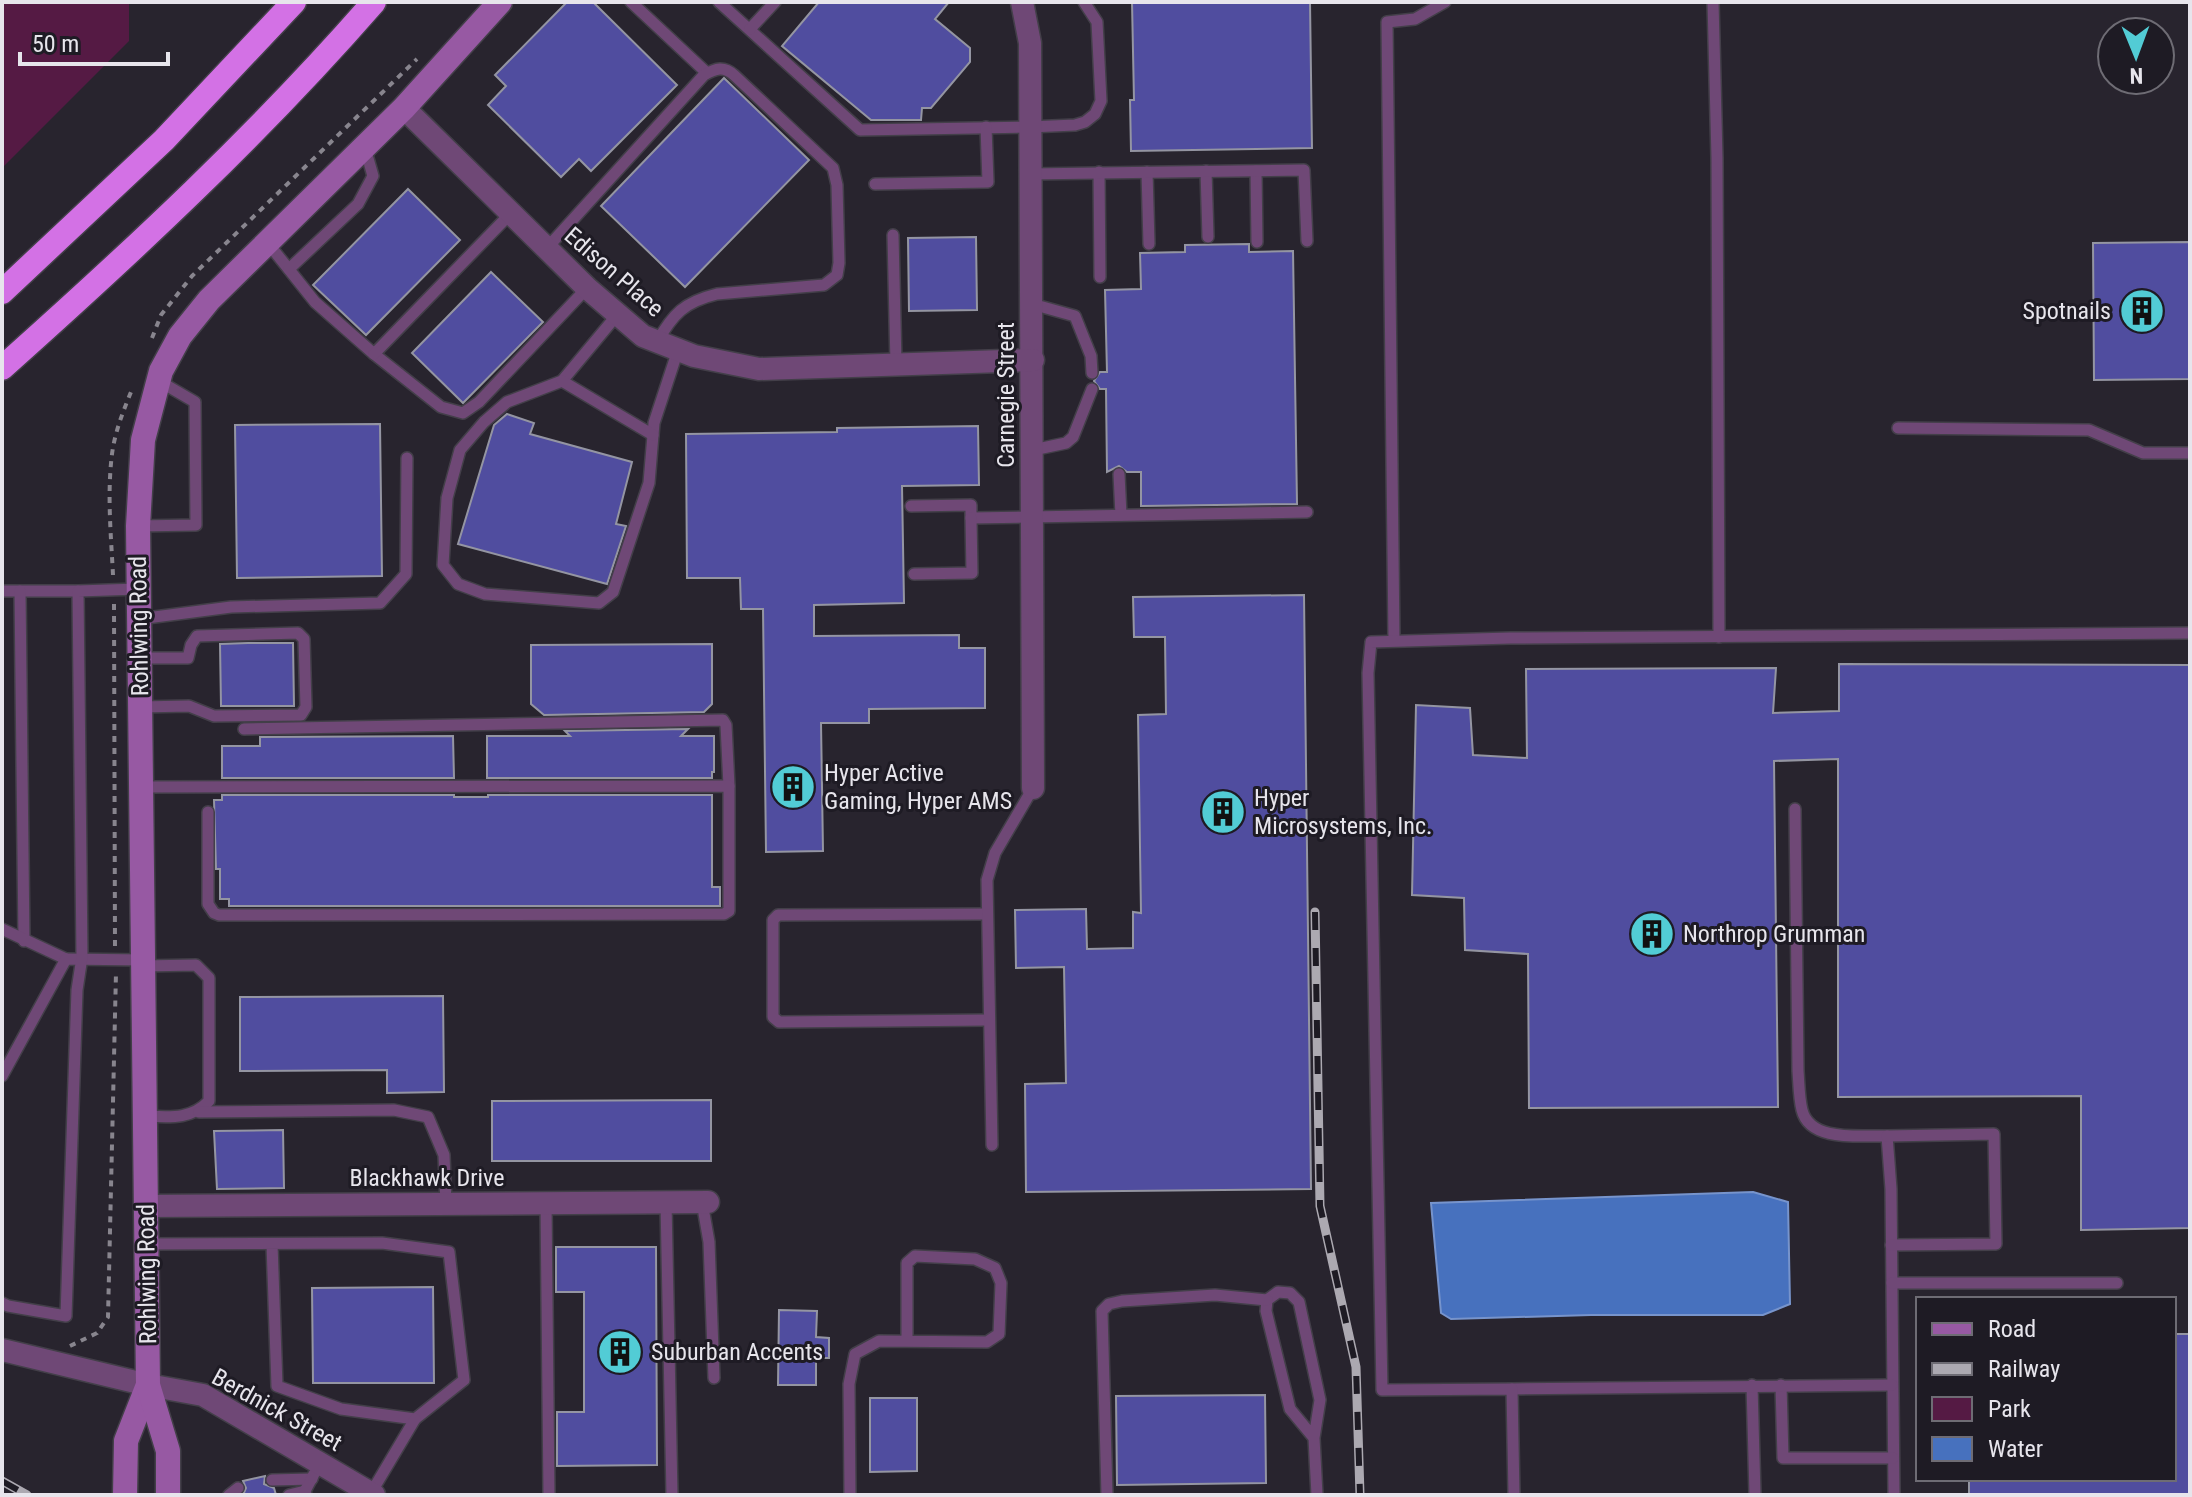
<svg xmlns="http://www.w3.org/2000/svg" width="2192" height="1497" font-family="'Roboto Condensed',sans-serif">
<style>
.green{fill:#551a44}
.water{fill:#4771be;stroke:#7794cc;stroke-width:2}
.building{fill:#504d9f;stroke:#9495a2;stroke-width:2}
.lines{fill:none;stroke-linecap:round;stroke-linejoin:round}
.lane-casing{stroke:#433f49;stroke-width:14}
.street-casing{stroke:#433f49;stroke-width:25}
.secondary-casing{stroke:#433f49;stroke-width:27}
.highway-casing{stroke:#433f49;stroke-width:27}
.path{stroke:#88858e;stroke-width:4;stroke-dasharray:6 6;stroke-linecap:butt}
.lane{stroke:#6f4876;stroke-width:11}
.street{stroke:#6f4876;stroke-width:22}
.secondary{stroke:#9759a3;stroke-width:24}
.highway{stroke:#d371e5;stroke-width:24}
.rail-casing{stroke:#aca9b1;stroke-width:9}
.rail{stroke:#1e1b24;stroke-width:6;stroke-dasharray:18;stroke-linecap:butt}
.labels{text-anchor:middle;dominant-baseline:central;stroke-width:6;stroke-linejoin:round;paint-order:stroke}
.street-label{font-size:24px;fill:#e7e5ec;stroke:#1e1b24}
.poi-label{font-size:24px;fill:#e7e5ec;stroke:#1e1b24;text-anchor:start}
</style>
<rect width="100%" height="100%" fill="#28242e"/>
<path class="green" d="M2,2H129V41L2,168Z"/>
<path class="water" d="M1753,1192L1788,1202L1790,1304L1763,1315H1591L1451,1319L1441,1313L1431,1203Z"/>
<g class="building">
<path d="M567,2H593L677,85L591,171L579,159L561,177L488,105L506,86L495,75Z"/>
<path d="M819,2H949L935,19L970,48V62L931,108H922L921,120H871L782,46Z"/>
<path d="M1132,2H1310L1312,148L1131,151L1130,100H1134Z"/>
<path d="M724,78L809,160L685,287L601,206Z"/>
<path d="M408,189L460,240L366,335L313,285Z"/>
<path d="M976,237L977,310L909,311L908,238Z"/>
<path d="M2190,242V379L2094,380L2093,243Z"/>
<path d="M1249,244V252L1293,251L1297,504L1141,506V472H1127L1119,466L1107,472L1106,389H1100L1094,381L1100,372H1107L1105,290L1141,289L1140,253L1185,252V245Z"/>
<path d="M491,272L543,322L463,403L412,353Z"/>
<path d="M507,414L534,423L530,434L632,462L616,524L626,526L607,584L458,544L494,425Z"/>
<path d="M380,424L382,576L237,578L235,425Z"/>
<path d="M978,426L979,485L902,486L904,603L814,605V636L959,635V648H985V708L869,709V723H821L823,851L766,852L763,609H741L740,578H687L686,434L837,432V428Z"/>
<path d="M1304,595L1311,1189L1026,1192L1025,1084L1066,1083L1064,967L1016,968L1015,910L1086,909L1087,949L1133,948V912L1141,913L1138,715L1166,714L1165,637H1134L1133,597Z"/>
<path d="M248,643H293L294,706H221L220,644Z"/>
<path d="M712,644V704L704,712L544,715L531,704V645Z"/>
<path d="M1839,664L2190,665V1228L2081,1230V1096L1838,1097V759L1774,761L1778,1107L1529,1108L1528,954L1465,950L1464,898L1412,895L1416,705L1470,708L1473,755L1527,758L1526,669L1776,668L1773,713L1839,711Z"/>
<path d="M688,729L681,736H714V772H712V778H487V736H570L565,731Z"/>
<path d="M453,736L454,778H222V746H260V737Z"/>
<path d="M222,795H454V797H488V795H712V887H720V906H229V899H220V869H216L214,800H222Z"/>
<path d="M443,996L444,1092L387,1093V1070L240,1071V997Z"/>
<path d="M711,1100V1161H492V1101Z"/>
<path d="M283,1130L284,1188L217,1189L214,1131Z"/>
<path d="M556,1247H656L657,1465L557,1466V1412H584V1292H556Z"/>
<path d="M433,1287L434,1383H313L312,1288Z"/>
<path d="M779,1310L817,1311L816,1337L829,1338V1358H816V1385H778Z"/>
<path d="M2174,1334H2190V1495H1969V1479H2174Z"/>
<path d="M1265,1395L1266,1483L1117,1485L1116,1396Z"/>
<path d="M870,1398H917V1471L870,1472Z"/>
<path d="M265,1476L264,1484L274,1488L276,1495H243L246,1488L243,1481Z"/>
</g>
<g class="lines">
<g class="lane-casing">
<g id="lane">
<path d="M631,2L707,73"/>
<path d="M719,2L860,130L1029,127L1075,125L1085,122L1095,114L1101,101L1097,22L1084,2"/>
<path d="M1713,2L1717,158L1719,637"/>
<path d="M750,29L775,2"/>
<path d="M1206,171L1208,237"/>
<path d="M1256,171L1257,242"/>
<path d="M1099,172L1100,277"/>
<path d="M1147,172L1149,244"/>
<path d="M1030,174L1304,170L1307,241"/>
<path d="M875,184L988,182L986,127"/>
<path d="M893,235L896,364"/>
<path d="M267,242L315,302L374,354L441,407L463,413L479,402L587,288"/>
<path d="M547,248L704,75C716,68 724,66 734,75L833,168L837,185L839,263L837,275L824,285L717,294C684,302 673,314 657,342"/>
<path d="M289,269L358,204L373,176L365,148"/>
<path d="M1032,304L1075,316L1091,356L1092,373"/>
<path d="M617,315L562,381L507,402L484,422L460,450L447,498L443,565L458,584L485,594L599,603L613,592L649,483L654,423L678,350"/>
<path d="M374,354L511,213"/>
<path d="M562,381L653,435"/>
<path d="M1898,428L2089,430L2143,453H2190"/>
<path d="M1033,450L1066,443L1073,437L1092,389"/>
<path d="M1119,474L1121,515"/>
<path d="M911,506L971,505V518L1307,512"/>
<path d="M138,526L196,525L195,402L159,381"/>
<path d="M914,574L972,573L971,518"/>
<path d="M2,591H78"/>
<path d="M20,591L24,941"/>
<path d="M139,619L231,607L380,603L406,574L407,458"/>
<path d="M1394,640L1387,22L1415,19L1445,2"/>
<path d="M139,658H188L191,645L197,636L298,633L304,639L306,707L301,715L214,716L189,706L140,707"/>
<path d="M244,729L723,720L726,725L729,786"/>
<path d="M141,787L729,786V911L724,914L219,915L214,913L208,904V812"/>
<path d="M1795,809L1798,1071C1799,1084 1799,1098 1802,1110C1810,1143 1862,1135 1887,1136L1891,1189L1894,1495"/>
<path d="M987,914L778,915L773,920V1017L779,1022L989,1020"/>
<path d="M2,929L66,959"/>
<path d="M143,966L196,965L209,978V1101C191,1120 169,1117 145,1116"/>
<path d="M2,1076L66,959L143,960"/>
<path d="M199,1112L394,1110L428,1117L444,1155L446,1204"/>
<path d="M1887,1136L1994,1134L1996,1244L1891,1245"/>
<path d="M992,1145L987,880L995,853L1033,788"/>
<path d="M702,1202L709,1242L714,1378"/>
<path d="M546,1203L549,1495"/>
<path d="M666,1203L672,1495"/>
<path d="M147,1244L382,1243L449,1252L464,1380L415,1419L341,1409L277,1386L272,1244"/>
<path d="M1892,1283H2117"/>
<path d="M2,1303L8,1306L66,1316L77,990L82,957L78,591L138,589"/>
<path d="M1752,1385L1755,1495"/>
<path d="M1781,1385L1783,1458H1893"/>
<path d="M1512,1389L1892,1385"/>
<path d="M1314,1438L1290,1409L1266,1311L1267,1300L1278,1292L1290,1293L1299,1302L1320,1400L1314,1438L1317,1495"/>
<path d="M272,1480L312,1479"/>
<path d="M371,1493L415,1419"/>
<path d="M229,1495L238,1488"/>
<path d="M289,1495L305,1491"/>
<path d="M306,1495L305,1491L314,1474"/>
<path d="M850,1495L849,1384L855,1354L879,1341L987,1342L999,1334L1001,1283L995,1268L975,1259L915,1256L907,1263V1341"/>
<path d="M1107,1495L1102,1311L1109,1304L1122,1301L1215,1295L1267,1300"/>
<path d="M1514,1495L1512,1389L1382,1390L1368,673L1371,642L1510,638L2190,633"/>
</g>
</g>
<g class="street-casing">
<g id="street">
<path d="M1022,2L1030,43L1033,788"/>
<path d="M404,108L587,288L643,336L694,356L759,369L1033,360"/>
<path d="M146,1206L708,1202"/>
<path d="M2,1350L148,1385L203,1395L374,1495"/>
</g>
</g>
<g class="secondary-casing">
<g id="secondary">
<path d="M125,1495L126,1441L148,1385"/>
<path d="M168,1495V1451L148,1385L138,526L143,440L161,371L180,336L209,300L404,108L500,2"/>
</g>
</g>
<g class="highway-casing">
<g id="highway">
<path d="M2,292L164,140L294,2"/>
<path d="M2,368C132,252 259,134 374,2"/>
</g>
</g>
<g class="path">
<path d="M152,338L161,315L192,276L417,59"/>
<path d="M113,575C111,535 107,494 112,454C115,431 124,409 133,387"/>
<path d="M114,604L115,947"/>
<path d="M70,1346L97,1333L108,1317L116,972"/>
</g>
<use href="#lane" class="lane"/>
<use href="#street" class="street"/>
<use href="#secondary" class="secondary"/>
<use href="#highway" class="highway"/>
<g class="rail-casing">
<g id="rail">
<path d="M1315,912L1320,1206L1356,1367L1360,1495"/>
<path d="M2,1481L27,1495"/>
</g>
</g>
<use href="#rail" class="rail"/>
</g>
<defs>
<g id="building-disc" transform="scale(2.3)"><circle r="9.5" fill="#52ccd5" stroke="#1e1b24"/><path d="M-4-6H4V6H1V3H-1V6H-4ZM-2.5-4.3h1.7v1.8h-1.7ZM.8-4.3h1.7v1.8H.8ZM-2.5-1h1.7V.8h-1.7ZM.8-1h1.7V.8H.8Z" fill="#111"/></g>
</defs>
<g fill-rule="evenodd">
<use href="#building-disc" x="2142" y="311"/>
<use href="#building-disc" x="793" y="787"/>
<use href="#building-disc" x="1223" y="812"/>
<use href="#building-disc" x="1652" y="934"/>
<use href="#building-disc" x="620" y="1352"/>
</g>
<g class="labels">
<g class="street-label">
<text transform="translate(614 272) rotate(41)">Edison Place</text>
<text transform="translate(1006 395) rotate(-90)">Carnegie Street</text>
<text transform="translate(139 626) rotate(-91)">Rohlwing Road</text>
<text x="427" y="1178">Blackhawk Drive</text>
<text transform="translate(147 1274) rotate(-91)">Rohlwing Road</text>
<text transform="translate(277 1410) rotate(29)">Berdnick Street</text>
</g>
<g class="poi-label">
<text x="2111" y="311" text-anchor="end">Spotnails</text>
<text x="824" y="773">Hyper Active<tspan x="824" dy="28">Gaming, Hyper AMS</tspan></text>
<text x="1254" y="798">Hyper<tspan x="1254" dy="28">Microsystems, Inc.</tspan></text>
<text x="1683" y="934">Northrop Grumman</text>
<text x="651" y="1352">Suburban Accents</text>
</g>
</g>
<rect width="2192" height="1497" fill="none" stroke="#e7e5ec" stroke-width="8"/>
<rect x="1916" y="1297" width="260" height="184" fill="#1e1b24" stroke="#6e6c74" stroke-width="2"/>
<rect x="1932" y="1323" width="40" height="12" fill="#9759a3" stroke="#6e6c74" stroke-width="2"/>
<text x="1988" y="1337" font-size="24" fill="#e7e5ec">Road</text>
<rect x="1932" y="1363" width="40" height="12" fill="#aca9b1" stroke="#6e6c74" stroke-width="2"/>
<text x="1988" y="1377" font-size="24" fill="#e7e5ec">Railway</text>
<rect x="1932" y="1397" width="40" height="24" fill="#551a44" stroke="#6e6c74" stroke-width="2"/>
<text x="1988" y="1417" font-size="24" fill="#e7e5ec">Park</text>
<rect x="1932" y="1437" width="40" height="24" fill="#4771be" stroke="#6e6c74" stroke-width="2"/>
<text x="1988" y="1457" font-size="24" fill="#e7e5ec">Water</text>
<g transform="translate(2136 56) rotate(179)"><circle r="38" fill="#1e1b24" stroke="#6e6c74" stroke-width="2"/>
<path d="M0-6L14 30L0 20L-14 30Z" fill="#52ccd5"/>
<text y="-12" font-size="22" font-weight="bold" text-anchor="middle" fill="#e7e5ec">N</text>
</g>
<path d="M20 52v12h148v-12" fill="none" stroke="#e7e5ec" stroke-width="4"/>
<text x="32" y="52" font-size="24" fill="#e7e5ec" stroke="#1e1b24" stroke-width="6" paint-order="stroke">50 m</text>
</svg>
